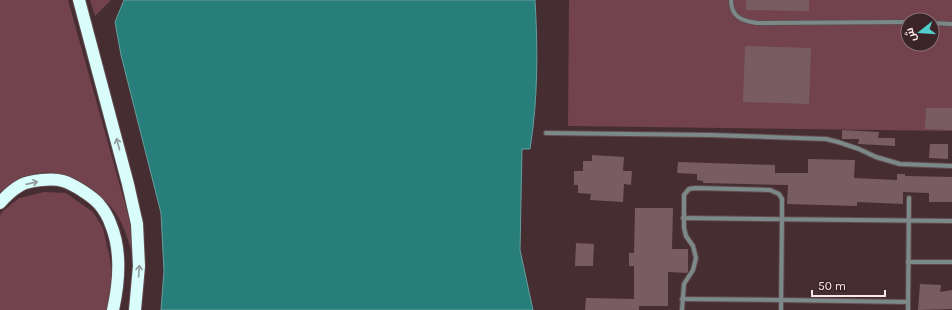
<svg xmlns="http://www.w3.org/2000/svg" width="952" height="310" font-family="Karla,Cairo,sans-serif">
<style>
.green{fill:#72434d;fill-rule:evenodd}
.water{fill:#287e7b;stroke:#669e9c}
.building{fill:#785c61}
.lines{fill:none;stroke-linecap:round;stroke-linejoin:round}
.lane-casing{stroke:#624b4f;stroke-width:6}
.highway-casing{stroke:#624b4f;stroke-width:14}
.lane{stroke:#7b8988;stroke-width:4}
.highway{stroke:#d9fdfb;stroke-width:12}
.oneway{stroke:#929b9c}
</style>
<rect width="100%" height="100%" fill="#462d32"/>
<g class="green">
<path d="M0,0H68L125,204L131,228L132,253C129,243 126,232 121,222C108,196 72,169 41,173C26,175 13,183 0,192Z"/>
<path d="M90,0H111L95,16Z"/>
<path d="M569,0H952V131L568,126ZM908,20H932V44H908Z"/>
<path d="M44,192L66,193L93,212L103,228L110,259L112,281L109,310H0V215L2,212L19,198Z"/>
</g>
<path class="water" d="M124,0H535C538,50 538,99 530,149H522L520,250L533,310H161L164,271L161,213L121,55L115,22Z"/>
<g class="building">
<path d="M746,0H809V11L746,10Z"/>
<path d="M745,46L811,48L809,104L743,102Z"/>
<path d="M926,108H952V130L925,129Z"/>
<path d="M842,130L879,132L878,138H895V146L858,144L859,139H842Z"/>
<path d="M930,144H948V159L929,158Z"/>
<path d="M592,155L624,157L623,171H632L631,185L624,184L623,202L590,200L591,194L578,193V185H574V171H583V161H592Z"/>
<path d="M808,159L855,160L854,178L897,180V174H905V176L952,177V202H929V193L903,192V204L857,202V206L787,204L788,185L703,183V181L697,180V174L677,173L678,162L775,165V173H808Z"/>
<path d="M635,208H673L672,249H688V271L687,273L668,272V306H639V310H585L586,298L634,299V266H629V253H634Z"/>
<path d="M576,243L594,244L593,266H575Z"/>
<path d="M920,284L941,285L940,292L952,290V309L918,310Z"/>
</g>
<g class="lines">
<g class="lane-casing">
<g id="lane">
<path d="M731,0C731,17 742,21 757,23L908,22"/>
<path d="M932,23L952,24"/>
<path d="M546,133L710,135L826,139L838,142L859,149L876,157L900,164L952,166"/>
<path d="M683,218L952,221"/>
<path d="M908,262H952"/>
<path d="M682,299L781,300L908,302"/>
<path d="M682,310L684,284L693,270L696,258L693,246L686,236L684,228V195L689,189L695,188L770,190L779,194L782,199V219L781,310"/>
<path d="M908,310L909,198"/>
</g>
</g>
<g class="highway-casing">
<g id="highway">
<path d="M79,0L128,184L137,224L139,266L135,310"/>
<path d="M0,203C5,197 14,189 21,185C30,180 53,178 63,181C73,184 92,196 99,204C104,210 109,219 111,225C122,252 119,283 113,310"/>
</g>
</g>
<use href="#lane" class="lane"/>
<use href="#highway" class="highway"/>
</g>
<defs><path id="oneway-shaft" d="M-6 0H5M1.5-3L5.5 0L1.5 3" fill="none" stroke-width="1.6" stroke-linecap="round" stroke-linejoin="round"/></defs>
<g class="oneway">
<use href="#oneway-shaft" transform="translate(118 144) rotate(-105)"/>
<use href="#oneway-shaft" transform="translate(32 183) rotate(-13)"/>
<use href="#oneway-shaft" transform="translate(139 271) rotate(-86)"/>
</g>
<g transform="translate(920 32) rotate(253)"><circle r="19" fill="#3b2428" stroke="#877276"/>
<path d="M0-3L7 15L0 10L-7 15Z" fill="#53cdc9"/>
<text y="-6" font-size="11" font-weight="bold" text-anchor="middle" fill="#f8e8ea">ش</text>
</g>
<path d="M812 290v6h73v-6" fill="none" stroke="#f8e8ea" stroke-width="2"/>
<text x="818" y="290" font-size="12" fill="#f8e8ea" stroke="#3b2428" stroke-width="3" paint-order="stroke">50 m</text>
</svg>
